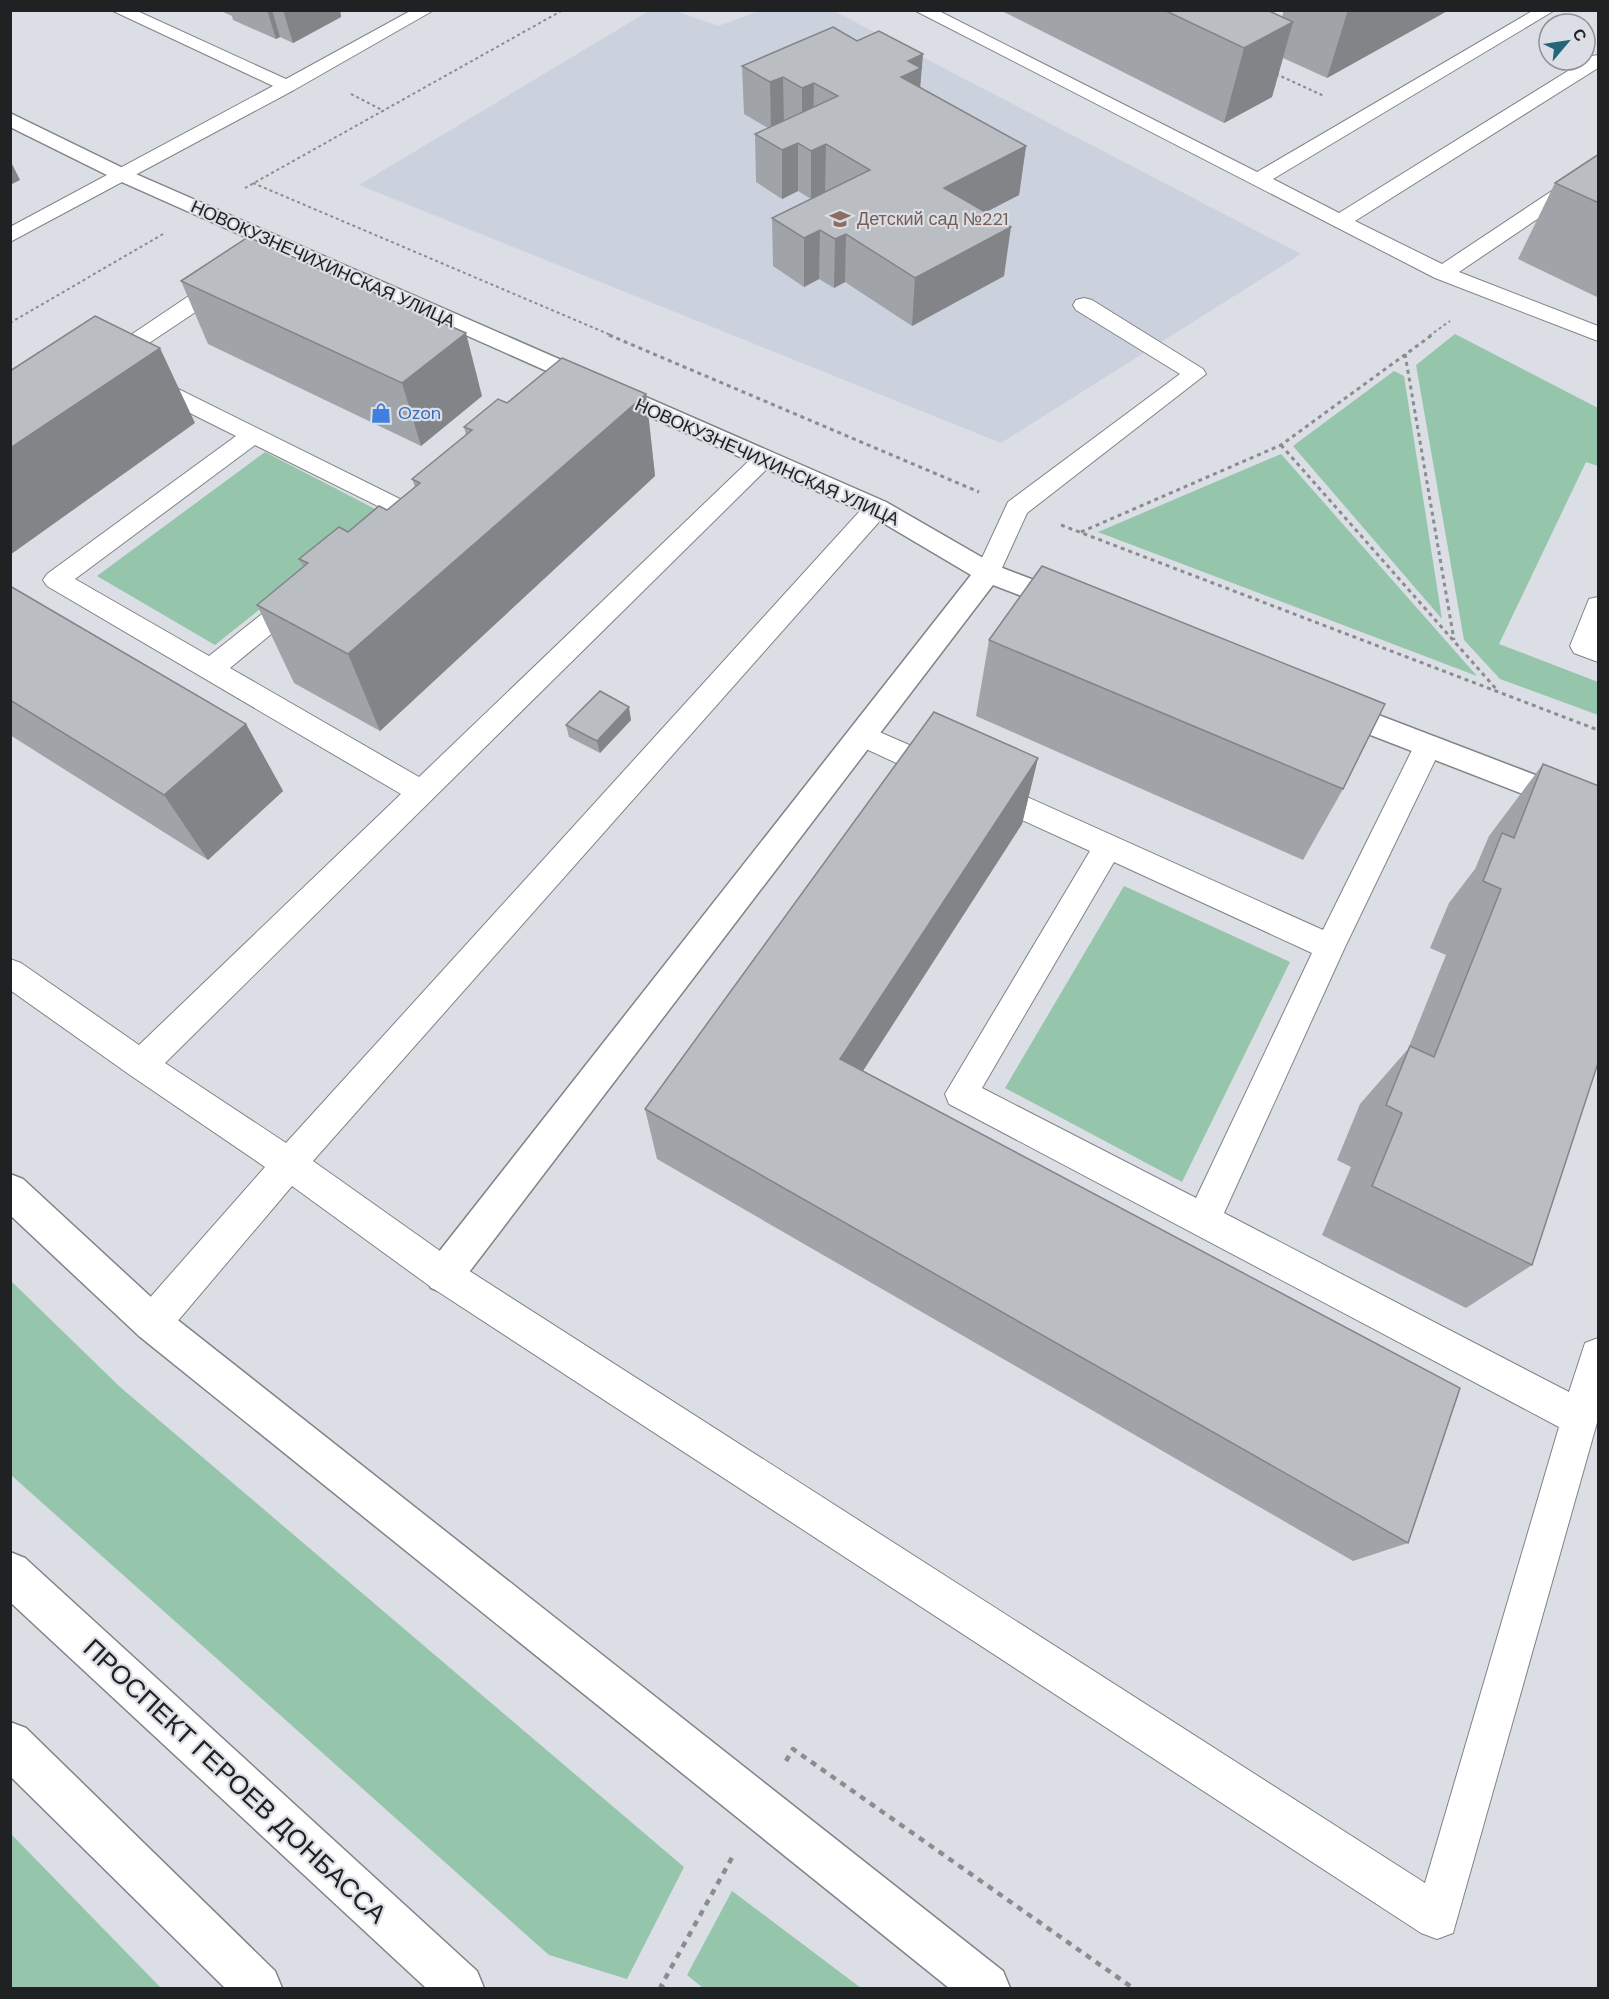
<svg xmlns="http://www.w3.org/2000/svg" width="1609" height="1999" font-family="'DM Sans',sans-serif">
<style>
.built{fill:#cbd2de}
.green{fill:#95c5ab}
.lines{fill:none;stroke-linecap:round;stroke-linejoin:round}
.lane-casing{stroke:#808387;stroke-width:2}
.street-casing{stroke:#808387;stroke-width:3}
.secondary-casing{stroke:#808387;stroke-width:3}
.path-far2{stroke:#8a8c90;stroke-width:2;stroke-dasharray:3 3;stroke-linecap:butt}
.path-far1{stroke:#8a8c90;stroke-width:3;stroke-dasharray:4 4;stroke-linecap:butt}
.path{stroke:#8a8c90;stroke-width:4.5;stroke-dasharray:6 6;stroke-linecap:butt}
.lane{fill:#fff;fill-rule:evenodd}
.street{fill:#fff;fill-rule:evenodd}
.secondary{fill:#fff;fill-rule:evenodd}
.wall{fill:#a0a3a7}
.shaded-wall{fill:#828488}
.building{fill:#babdc2;stroke:#828488;stroke-width:1.5}
.labels{text-anchor:middle;dominant-baseline:central;stroke-width:4.5;stroke-linejoin:round;paint-order:stroke}
.far-education-label{font-size:18px;fill:#785e54;stroke:#dbdee4;text-anchor:start}
.far-street-label{font-size:18px;fill:#202123;stroke:#dbdee4}
.far-shop-label{font-size:18px;fill:#366cbe;stroke:#dbdee4;text-anchor:start}
.near-street-label{font-size:26px;fill:#202123;stroke:#dbdee4}
</style>
<rect width="100%" height="100%" fill="#dbdee4"/>
<path class="built" d="M649,11H676L718,26L759,11H834L1301,254L1001,443L359,185Z"/>
<g class="green">
<path d="M1455,334L1598,408V466L1586,462L1499,644L1598,682V715L1500,679L1464,640L1416,365Z"/>
<path d="M1394,371L1404,376L1442,619L1293,446Z"/>
<path d="M265,452L381,512L215,645L97,576Z"/>
<path d="M1281,454L1477,676L1098,532Z"/>
<path d="M1124,886L1290,962L1182,1182L1005,1088Z"/>
<path d="M11,1281L120,1387L684,1867L627,1979L549,1955L11,1475Z"/>
<path d="M11,1834L161,1988H11Z"/>
<path d="M732,1891L861,1988H703L687,1975Z"/>
</g>
<g class="lines">
<g class="lane-casing">
<g id="lane">
<path d="M111,10H135L286,79L412,10H434L294,90L10,242V227L273,86Z"/>
<path d="M914,10H937L1257,172L1534,10H1555L1273,179L1339,213L1592,56L1598,55V68L1355,221L1442,264L1591,165L1598,163V178L1459,272L1598,326V341L1435,278Z"/>
<path d="M225,276L233,277L236,282L233,287L122,361L404,501C415,492 422,484 437,488L440,494L415,518L406,520L255,445L75,579L209,656L291,591L300,588L309,591L313,597L309,603L230,668L419,777L757,453L765,451L773,453L777,459L165,1063L286,1143L868,502L877,500L886,502L889,508L886,514L313,1161L457,1263L1425,1883L1559,1427L949,1104L945,1094L1090,851L976,799L972,791L976,783L986,780L996,783L1323,930L1418,738L1428,735L1438,738L1442,746L1345,947L1224,1213L1569,1392L1585,1343L1598,1338V1419L1453,1933L1437,1939L1421,1933L431,1287L292,1186L165,1336L152,1341L139,1336L134,1323L139,1310L265,1167L130,1075L10,990V959L21,963L139,1045L401,794L47,586L43,580L47,574L236,436L98,367L95,362L98,357L217,277ZM1114,862L1312,953L1196,1198L982,1088Z"/>
<path d="M1084,298L1092,300L1203,369L1206,374L1027,513L997,579L988,582L979,579L975,573L1008,502L1180,374L1076,310L1073,305L1076,300Z"/>
<path d="M1598,597V662L1574,653L1570,646L1589,599Z"/>
<path d="M861,724L953,764L957,772L953,780L943,783L933,780L851,742L847,735L851,728Z"/>
</g>
</g>
<g class="street-casing">
<g id="street">
<path d="M10,113L129,171L886,502L997,566L1079,597L1083,604L1079,611L1069,614L993,585L457,1288L444,1293L431,1288L425,1275L431,1262L971,575L868,514L115,179L10,127Z"/>
<path d="M1334,698L1598,799V823L1324,717L1320,709L1324,701Z"/>
<path d="M10,1174L23,1179L165,1310L1003,1971L1010,1988H949L139,1336L10,1215Z"/>
</g>
</g>
<g class="secondary-casing">
<g id="secondary">
<path d="M10,1552L25,1558L477,1971L484,1988H426L10,1602Z"/>
<path d="M10,1722L26,1728L275,1971L282,1988H225L10,1776Z"/>
</g>
</g>
<g class="path-far2">
<path d="M1276,74L1324,96"/>
<path d="M351,94L384,111"/>
<path d="M253,183L613,336"/>
<path d="M245,188L563,10"/>
<path d="M10,323L163,234"/>
<path d="M1429,336L1450,321"/>
</g>
<g class="path-far1">
<path d="M609,335L979,492"/>
<path d="M1405,354L1454,640"/>
<path d="M1281,445L1497,690"/>
<path d="M1061,525L1598,730"/>
<path d="M1081,532L1281,445L1432,335"/>
</g>
<g class="path">
<path d="M786,1761L793,1749L1133,1988"/>
<path d="M664,1988L661,1986L734,1854"/>
</g>
<use href="#lane" class="lane"/>
<use href="#street" class="street"/>
<use href="#secondary" class="secondary"/>
</g>
<g class="wall">
<path d="M219,10H340L341,17L293,43L280,37L276,39L233,20L232,16Z"/>
<path d="M1000,10H1267L1282,17L1284,10H1449L1327,78L1283,58L1272,97L1224,123Z"/>
<path d="M742,66L920,88L1026,146L1019,195L985,212L1004,276L912,326L845,282L834,288L819,279L804,287L773,266L772,218L811,199L798,191L782,199L756,182L755,134L768,128L744,114Z"/>
<path d="M1599,154V298L1518,259L1555,183Z"/>
<path d="M181,281L482,396L421,446L208,344Z"/>
<path d="M646,394L655,476L380,731L294,683L257,605L303,567L299,559L387,510L415,487L412,479L466,435L464,427L507,403Z"/>
<path d="M10,586L246,724L283,791L208,860L10,735Z"/>
<path d="M989,640L1343,789L1303,860L976,716Z"/>
<path d="M631,720L600,753L569,737L566,725Z"/>
<path d="M1038,758L1022,824L863,1071L1408,1543L1353,1561L657,1159L645,1109Z"/>
<path d="M1543,764L1532,1265L1466,1308L1322,1235L1351,1167L1337,1160L1360,1104L1408,1049L1446,955L1430,948L1449,903L1475,869L1489,836Z"/>
</g>
<g class="shaded-wall">
<path d="M267,10H272L280,37L276,39Z"/>
<path d="M283,10H340L341,17L293,43Z"/>
<path d="M1348,10H1449L1327,78Z"/>
<path d="M1293,22L1272,97L1224,123L1244,48Z"/>
<path d="M923,54L919,102L901,77L908,61Z"/>
<path d="M783,77L784,125L771,130L770,82Z"/>
<path d="M814,83L813,131L802,136V88Z"/>
<path d="M798,143V191L782,199V150Z"/>
<path d="M826,144L825,192L811,199V151Z"/>
<path d="M1026,146L1019,195L940,236L944,188Z"/>
<path d="M10,160L20,180L10,185Z"/>
<path d="M1011,227L1004,276L912,326L915,278Z"/>
<path d="M820,230L819,279L804,287V238Z"/>
<path d="M846,234L845,282L834,288L835,239Z"/>
<path d="M466,333L482,396L421,446L402,383Z"/>
<path d="M160,348L195,423L10,555V448Z"/>
<path d="M646,394L655,476L380,731L348,654Z"/>
<path d="M629,707L631,720L600,753L597,741Z"/>
<path d="M246,724L283,791L208,860L164,795Z"/>
<path d="M1038,758L1022,824L837,1111L840,1059Z"/>
</g>
<g class="building">
<path d="M1164,10H1267L1293,22L1244,48Z"/>
<path d="M833,27L857,41L879,31L923,54L908,61L921,68L901,77L1026,146L944,188L1011,227L915,278L846,234L835,239L820,230L804,238L772,218L870,170L826,144L811,151L798,143L782,150L755,134L838,96L814,83L802,88L783,77L770,82L742,66Z"/>
<path d="M1599,154V203L1555,183Z"/>
<path d="M248,237L466,333L402,383L181,281Z"/>
<path d="M95,316L160,348L10,448V371Z"/>
<path d="M562,358L646,394L348,654L257,605L308,563L299,559L339,527L348,532L379,506L387,510L420,483L412,479L472,430L464,427L498,399L507,403Z"/>
<path d="M1042,566L1385,704L1343,789L989,640Z"/>
<path d="M10,586L246,724L164,795L10,700Z"/>
<path d="M600,691L629,707L597,741L566,725Z"/>
<path d="M934,712L1038,758L840,1059L1460,1388L1408,1543L645,1109Z"/>
<path d="M1543,764L1599,786V1060L1532,1265L1372,1186L1402,1113L1386,1105L1410,1046L1434,1057L1501,889L1483,881L1502,833L1514,838Z"/>
</g>
<defs>
<g id="school-bare" transform="scale(1.62)"><path d="M0-5L7-2L0 1L-7-2ZM-4 1L0 2.5L4 1V4Q0 6-4 4Z" fill="#8d6e63" stroke="#dbdee4" stroke-width="2.5" paint-order="stroke"/></g>
<g id="shop-bare" transform="scale(1.62)"><path d="M-5-2.5h2.3a2.7 3.5 0 0 1 5.4 0H5L5.5 6h-11ZM-1.5-2.5h3a1.5 2.3 0 0 0-3 0Z" fill="#3f7fe0" stroke="#dbdee4" stroke-width="2.5" paint-order="stroke"/></g>
</defs>
<g fill-rule="evenodd">
<use href="#school-bare" x="840" y="219"/>
<use href="#shop-bare" x="381" y="413"/>
</g>
<g class="labels">
<g class="far-education-label">
<text x="857" y="219">Детский сад №221</text>
</g>
<g class="far-street-label">
<text transform="translate(323 264) rotate(24)">НОВОКУЗНЕЧИХИНСКАЯ УЛИЦА</text>
<text transform="translate(767 462) rotate(24)">НОВОКУЗНЕЧИХИНСКАЯ УЛИЦА</text>
</g>
<g class="far-shop-label">
<text x="398" y="413">Ozon</text>
</g>
<g class="near-street-label">
<text transform="translate(235 1781) rotate(43)">ПРОСПЕКТ ГЕРОЕВ ДОНБАССА</text>
</g>
</g>
<rect width="1609" height="1999" fill="none" stroke="#202123" stroke-width="24"/>
<g transform="translate(1567 42) rotate(61)"><circle r="28" fill="#dbdee4" stroke="#909297" stroke-width="1.5"/>
<path d="M0-4.5L10 22L0 15L-10 22Z" fill="#25657a"/>
<text y="-9" font-size="16" font-weight="bold" text-anchor="middle" fill="#202123">С</text>
</g>
</svg>
